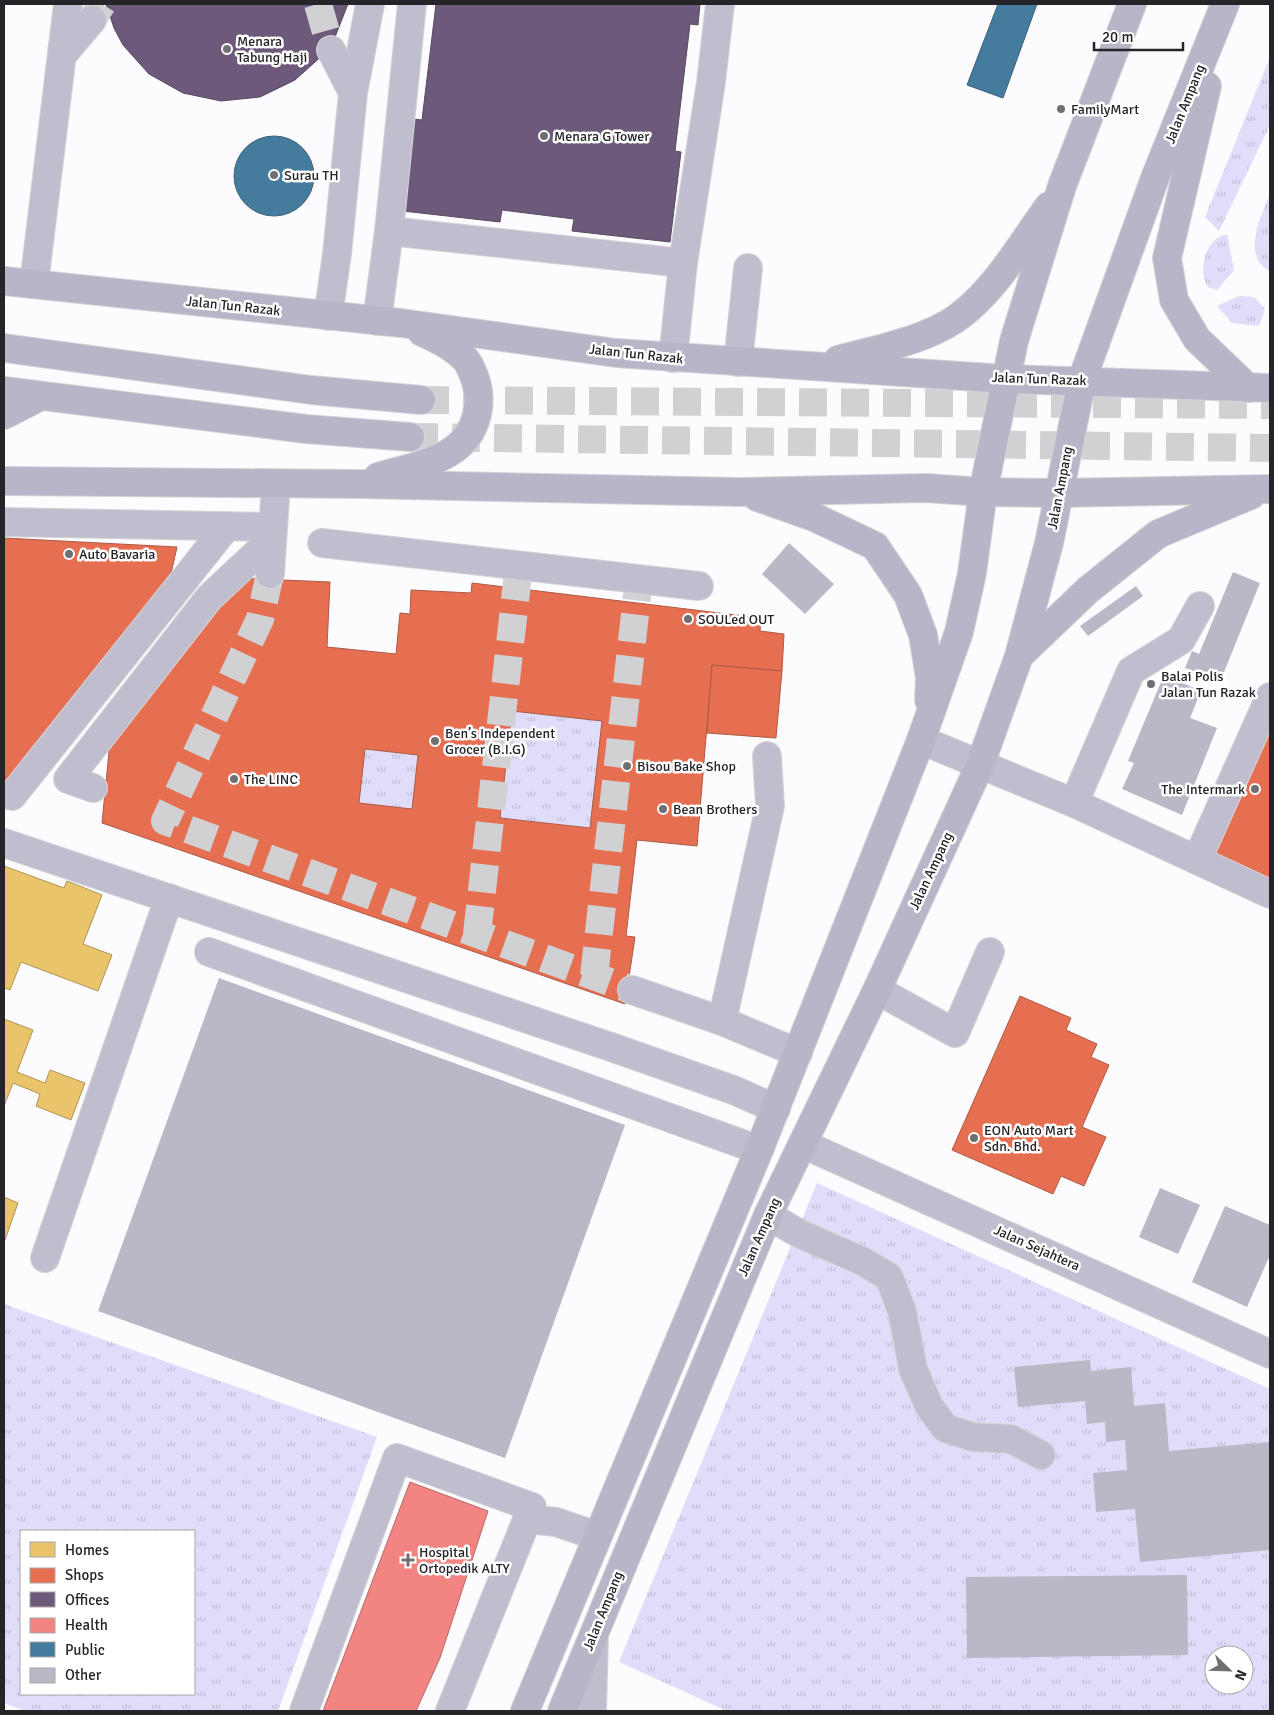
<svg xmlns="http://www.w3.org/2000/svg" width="1274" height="1715" font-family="Signika,sans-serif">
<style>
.grass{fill:url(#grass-tufts);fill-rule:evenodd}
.homes{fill:#e9c46a;stroke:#ae9456}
.shops{fill:#e76f51;stroke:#ad5945;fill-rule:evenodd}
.offices{fill:#6d597a;stroke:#574962}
.health{fill:#f28482;stroke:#b46867}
.public{fill:#457b9d;stroke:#3b617a}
.building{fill:#bab8c7}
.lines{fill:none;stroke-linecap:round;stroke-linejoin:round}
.minor-tunnel{stroke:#d1d1d3;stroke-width:28;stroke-dasharray:28 14;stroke-linecap:butt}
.major-tunnel{stroke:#d1d1d3;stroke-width:28;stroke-dasharray:28 14;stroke-linecap:butt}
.minor-casing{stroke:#d5d5d8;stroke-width:30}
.major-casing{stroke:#d5d5d8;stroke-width:30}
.minor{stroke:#c0bece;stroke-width:28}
.major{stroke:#b7b5c7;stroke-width:28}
.poi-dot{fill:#707074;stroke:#fff;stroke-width:2}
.labels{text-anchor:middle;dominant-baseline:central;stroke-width:5;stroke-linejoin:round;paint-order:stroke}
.poi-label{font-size:14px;fill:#252529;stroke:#fff;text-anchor:start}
.street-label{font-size:14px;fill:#252529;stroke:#fff}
</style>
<defs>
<pattern id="grass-tufts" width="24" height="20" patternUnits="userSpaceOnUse" patternTransform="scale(1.25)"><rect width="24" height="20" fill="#dfddf9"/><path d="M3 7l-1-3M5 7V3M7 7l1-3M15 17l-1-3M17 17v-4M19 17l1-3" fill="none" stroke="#bfbed5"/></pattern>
</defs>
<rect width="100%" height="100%" fill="#fcfcfe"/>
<g class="grass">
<path d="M1270,57V125L1219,231L1205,217Z"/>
<path d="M1270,194V271C1241,257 1261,215 1270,194Z"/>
<path d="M1227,234L1234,270L1217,290L1208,287C1199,274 1203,250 1216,239C1218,237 1224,235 1227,234Z"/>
<path d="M1239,296L1254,297L1265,309L1259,326L1232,323L1217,306Z"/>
<path d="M512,711L602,721L590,828L500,818Z"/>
<path d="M365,749L418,755L412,809L359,803Z"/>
<path d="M817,1183L1270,1389V1711H727L619,1662ZM1214,1655H1244V1685H1214Z"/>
<path d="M4,1304L377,1437L278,1711H25L4,1703ZM194,1531V1694H21V1531Z"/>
</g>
<g class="homes">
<path d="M4,866L64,888L67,881L102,895L83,944L112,955L98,991L21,962L10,990L4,988Z"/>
<path d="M4,1019L33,1030L17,1072L45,1083L50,1070L85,1083L71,1120L36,1106L40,1094L13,1083L4,1106Z"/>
<path d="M4,1197L18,1203L5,1240L4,1239Z"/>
</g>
<g class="shops">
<path d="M4,538L177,547L170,578L8,781L4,780Z"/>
<path d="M236,578L330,582L327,647L396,654L400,613L410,614L411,590L471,593L472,583L761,618L760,631L784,634L782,671L712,665L697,846L637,840L626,936L635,937L625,1004L102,823L109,752L97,749ZM512,711L602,721L590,828L500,818ZM365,749L418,755L412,809L359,803Z"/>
<path d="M712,665L782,671L776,738L707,733Z"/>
<path d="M1270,724V885L1210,855Z"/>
<path d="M1020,996L1071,1018L1066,1030L1097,1044L1091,1057L1109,1065L1082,1127L1106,1137L1084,1186L1061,1176L1053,1194L952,1150Z"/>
</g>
<g class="offices">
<path d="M106,4H348L335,37L324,54L295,80L260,97L221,101L183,93L149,74L123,45L114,28Z"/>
<path d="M436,4H700L698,25L690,24L675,151L681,152L670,242L572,231L574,219L502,210L500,222L403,211L414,119L422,120Z"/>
</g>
<path class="health" d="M410,1482L488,1511L440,1658L416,1711H323Z"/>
<g class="public">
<path d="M998,4H1037L1003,98L967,85Z"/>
<circle cx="274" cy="176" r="40"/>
</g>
<g class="building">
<path d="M789,543L834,584L805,614L762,574Z"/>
<path d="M1233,572L1260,583L1220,682L1185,668L1192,651L1199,654Z"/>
<path d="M1136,586L1143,596L1088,636L1080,626Z"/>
<path d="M1164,675L1201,691L1190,718L1217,728L1182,815L1122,789L1134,763L1128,761Z"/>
<path d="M219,978L625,1125L505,1458L98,1311Z"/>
<path d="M1160,1188L1200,1205L1178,1254L1139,1237Z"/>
<path d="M1225,1206L1270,1225V1255L1247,1307L1192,1282Z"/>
<path d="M1090,1360L1091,1371L1131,1367L1134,1406L1165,1403L1169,1451L1270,1442V1550L1140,1562L1135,1509L1096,1512L1093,1473L1127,1470L1125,1440L1106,1442L1105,1422L1087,1424L1085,1401L1018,1407L1014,1367Z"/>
<path d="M1187,1575L1188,1655L967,1658L966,1577Z"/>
</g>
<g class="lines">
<g class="minor-tunnel">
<path d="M318,4L331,50"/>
<path d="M92,20L102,4"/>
<path d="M270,574L260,619L165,821L632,990"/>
<path d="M477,934L519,565"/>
<path d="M594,976L639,579"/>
</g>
<g class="major-tunnel">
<path d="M421,400L1270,405"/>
<path d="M410,437L1270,448"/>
</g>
<g class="minor-casing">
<g id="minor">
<path d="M331,50L353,93"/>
<path d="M64,53L92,20"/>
<path d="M389,231L412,4"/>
<path d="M683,263L711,82L720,4"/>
<path d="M34,284L68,4"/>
<path d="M328,316L337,254L353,93L370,4"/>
<path d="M377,321L389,231L683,263L673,358"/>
<path d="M738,362L748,268"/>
<path d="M4,522L273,527"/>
<path d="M322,543L699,586"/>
<path d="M270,574L276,484"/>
<path d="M921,740L1074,803L1270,894"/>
<path d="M93,788L68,779L209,598L272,539"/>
<path d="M12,796L227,526"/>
<path d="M1074,803L1131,671L1181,640L1200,606"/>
<path d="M4,843L614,1048L736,1091L776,1109"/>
<path d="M1197,860L1270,697"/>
<path d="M209,952L759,1150"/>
<path d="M632,990L722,1021L798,1053"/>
<path d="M877,990L955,1033L990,952"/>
<path d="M722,1021L770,806L767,756"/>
<path d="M803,1144L1270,1354"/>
<path d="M768,1215L798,1233L862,1261L889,1277L902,1311L913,1369L929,1406L945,1428L973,1437L1011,1439L1041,1455"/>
<path d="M45,1258L169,898"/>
<path d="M527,1519L556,1522L597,1536"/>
<path d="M304,1711L397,1458L532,1507L450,1711"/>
<path d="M592,1711L594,1636"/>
</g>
</g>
<g class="major-casing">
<g id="major">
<path d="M1207,86L1167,258L1174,300L1197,339L1248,388"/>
<path d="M4,281L401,323L616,353L1006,379L1270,388"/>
<path d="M4,348L311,390L421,400"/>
<path d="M838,360C876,349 920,342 954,320C994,293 1021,244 1049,206"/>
<path d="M4,391L306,429L410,437"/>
<path d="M4,415L41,396"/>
<path d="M378,477C401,470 430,465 450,452C479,434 485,399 472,371C470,367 468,361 464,358C452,346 437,339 422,332"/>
<path d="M4,481L358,484L739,492L926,488L983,492L1058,493L1270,489"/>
<path d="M757,497L814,517L875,546L908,595L923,635L930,678L929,700"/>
<path d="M1020,655L1088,590L1158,534L1251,495"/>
<path d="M525,1711L759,1150L921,740L959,632L972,573L983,492L1014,341L1062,186L1132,4"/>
<path d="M562,1711L768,1215L877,990L980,765L1019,656L1049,543L1082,380L1155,178L1225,4"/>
</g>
</g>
<use href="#minor" class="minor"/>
<use href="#major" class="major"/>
</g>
<g class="poi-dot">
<circle cx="227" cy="49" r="5"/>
<circle cx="1061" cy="109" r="5"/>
<circle cx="544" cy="136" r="5"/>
<circle cx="274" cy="175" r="5"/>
<circle cx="69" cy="554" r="5"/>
<circle cx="688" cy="619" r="5"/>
<circle cx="1151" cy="684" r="5"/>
<circle cx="435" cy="741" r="5"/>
<circle cx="627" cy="766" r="5"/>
<circle cx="234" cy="779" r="5"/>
<circle cx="1255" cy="789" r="5"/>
<circle cx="663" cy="809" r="5"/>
<circle cx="974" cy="1138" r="5"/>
<path d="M405.5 1552.5h5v5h5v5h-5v5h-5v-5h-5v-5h5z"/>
</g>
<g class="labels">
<g class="poi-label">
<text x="237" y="41">Menara<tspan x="237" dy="16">Tabung Haji</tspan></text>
<text x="1071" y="109">FamilyMart</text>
<text x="554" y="136">Menara G Tower</text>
<text x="284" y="175">Surau TH</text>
<text x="79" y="554">Auto Bavaria</text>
<text x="698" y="619">SOULed OUT</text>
<text x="1161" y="676">Balai Polis<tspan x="1161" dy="16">Jalan Tun Razak</tspan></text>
<text x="445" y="733">Ben’s Independent<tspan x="445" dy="16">Grocer (B.I.G)</tspan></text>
<text x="637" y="766">Bisou Bake Shop</text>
<text x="244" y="779">The LINC</text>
<text x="1245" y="789" text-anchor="end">The Intermark</text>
<text x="673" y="809">Bean Brothers</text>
<text x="984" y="1130">EON Auto Mart<tspan x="984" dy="16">Sdn. Bhd.</tspan></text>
<text x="419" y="1552">Hospital<tspan x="419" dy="16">Ortopedik ALTY</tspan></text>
</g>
<g class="street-label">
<text transform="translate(1185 104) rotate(-68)">Jalan Ampang</text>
<text transform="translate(233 306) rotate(6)">Jalan Tun Razak</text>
<text transform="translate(636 354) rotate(6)">Jalan Tun Razak</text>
<text transform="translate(1039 379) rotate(2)">Jalan Tun Razak</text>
<text transform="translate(1060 488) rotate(-79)">Jalan Ampang</text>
<text transform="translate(931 871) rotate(-65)">Jalan Ampang</text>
<text transform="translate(759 1237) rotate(-66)">Jalan Ampang</text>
<text transform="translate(1037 1248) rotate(24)">Jalan Sejahtera</text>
<text transform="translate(603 1611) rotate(-68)">Jalan Ampang</text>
</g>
</g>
<rect width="1274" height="1715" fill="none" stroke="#252529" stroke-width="10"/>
<rect x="20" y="1530" width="175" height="165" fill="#ffffff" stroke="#a8a8a9"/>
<rect x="30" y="1542" width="25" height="15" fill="#e9c46a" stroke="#a8a8a9"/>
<text x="65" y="1555" font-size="15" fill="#252529">Homes</text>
<rect x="30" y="1568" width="25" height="15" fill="#e76f51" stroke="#a8a8a9"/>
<text x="65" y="1580" font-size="15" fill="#252529">Shops</text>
<rect x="30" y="1592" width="25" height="15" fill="#6d597a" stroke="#a8a8a9"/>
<text x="65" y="1605" font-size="15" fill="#252529">Offices</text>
<rect x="30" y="1618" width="25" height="15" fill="#f28482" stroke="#a8a8a9"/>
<text x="65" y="1630" font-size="15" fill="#252529">Health</text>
<rect x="30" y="1642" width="25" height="15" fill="#457b9d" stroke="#a8a8a9"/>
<text x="65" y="1655" font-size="15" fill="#252529">Public</text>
<rect x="30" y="1668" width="25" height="15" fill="#bab8c7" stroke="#a8a8a9"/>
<text x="65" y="1680" font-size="15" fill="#252529">Other</text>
<g transform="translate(1229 1670) rotate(113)"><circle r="24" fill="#ffffff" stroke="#a8a8a9"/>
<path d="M0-4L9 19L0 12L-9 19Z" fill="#707074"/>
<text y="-8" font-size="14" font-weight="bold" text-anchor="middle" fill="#252529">N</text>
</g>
<path d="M1094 42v8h89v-8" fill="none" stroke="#252529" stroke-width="2.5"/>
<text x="1102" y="42" font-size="15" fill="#252529" stroke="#ffffff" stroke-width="4" paint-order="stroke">20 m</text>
</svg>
